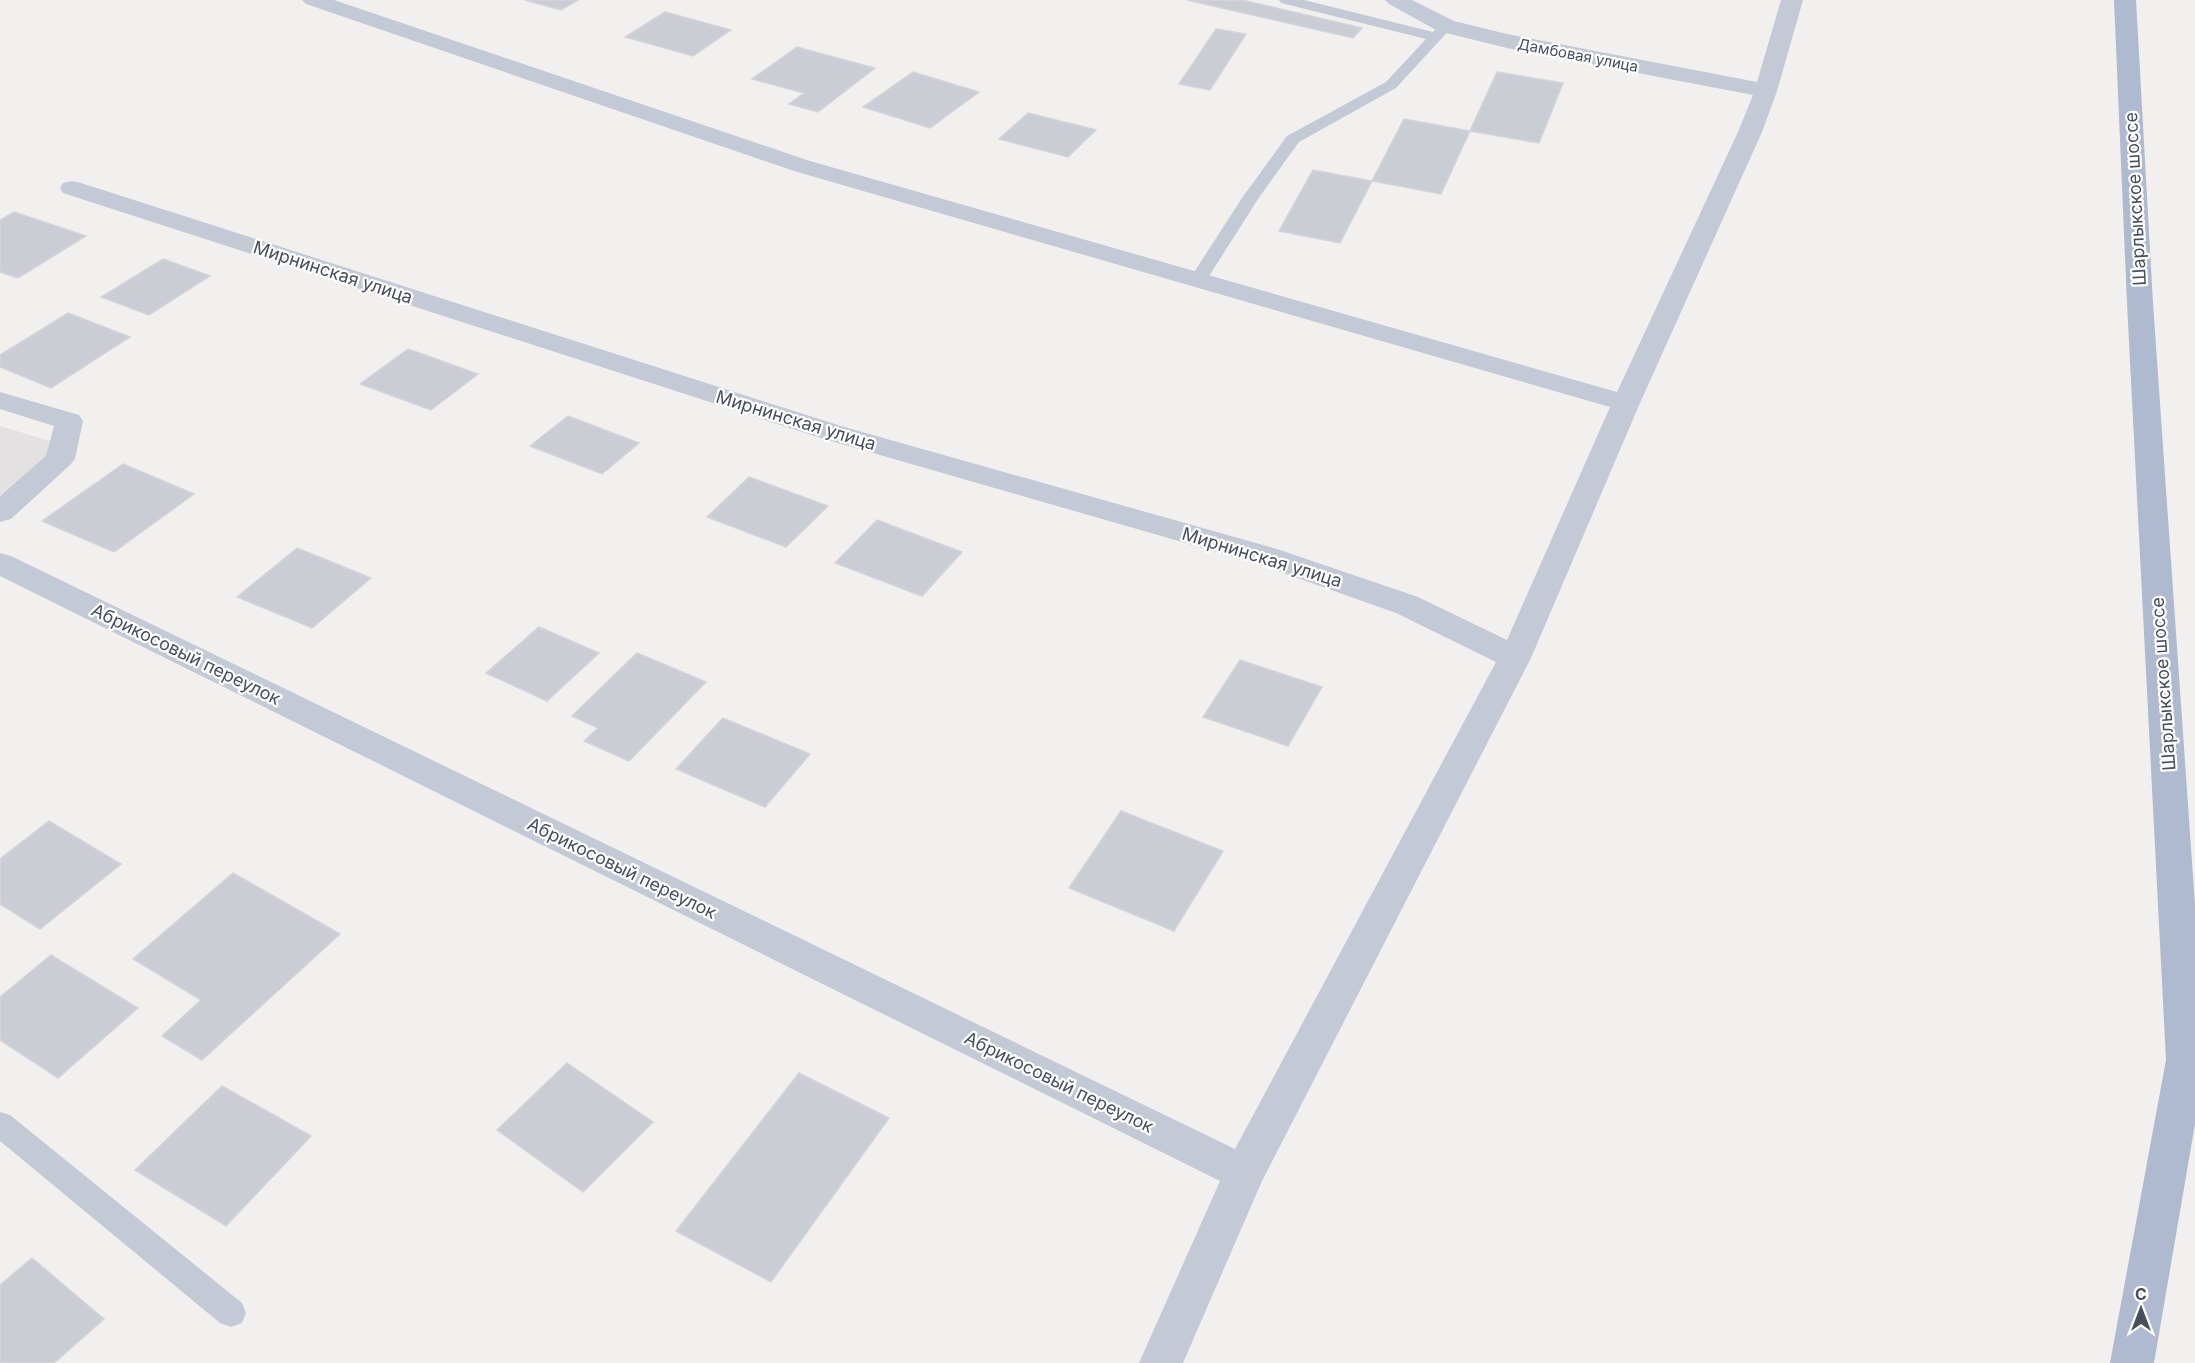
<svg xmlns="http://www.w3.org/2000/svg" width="2195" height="1363" viewBox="0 0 2195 1363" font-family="Inter,sans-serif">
<rect width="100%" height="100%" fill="#f2f0ef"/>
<path fill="#e3e1e1" d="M0,426L63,445L0,495Z"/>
<path fill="#cbcdd5" stroke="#d3d4db" stroke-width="1.5" d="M525,0H578L561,10Z
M1187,0H1242L1362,28L1353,38Z
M665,12L731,30L693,56L625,37Z
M1216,29L1246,34L1210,90L1179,84Z
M797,47L875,68L818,112L789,104L804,93L752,79Z
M913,72L979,92L930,128L863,107Z
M1497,72L1563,83L1539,143L1470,131Z
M1028,113L1096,130L1068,157L999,139Z
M1404,119L1470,131L1441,194L1372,181Z
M1313,170L1372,181L1340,243L1279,231Z
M14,212L86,236L18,278L0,272V220Z
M163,259L210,276L149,315L101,297Z
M68,313L130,337L51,388L0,367V355Z
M408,349L478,374L431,410L360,384Z
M568,416L639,443L602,474L530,446Z
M123,464L194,494L114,552L42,521Z
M749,477L828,506L786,547L707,517Z
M877,520L962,552L922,596L835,563Z
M297,548L371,578L312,628L237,597Z
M539,627L599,653L547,701L486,673Z
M637,653L706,682L629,761L584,741L598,728L572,716Z
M1240,660L1322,687L1288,746L1203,717Z
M723,718L810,754L765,807L676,769Z
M1121,811L1223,851L1174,931L1069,888Z
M49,821L121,864L40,929L0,904V859Z
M233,873L340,934L202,1060L162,1036L201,1000L133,959Z
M51,955L138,1008L58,1078L0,1040V997Z
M567,1063L653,1122L583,1192L497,1130Z
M799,1073L889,1118L771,1282L676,1231Z
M222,1086L311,1136L226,1226L135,1170Z
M32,1258L104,1319L54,1363H0V1285Z"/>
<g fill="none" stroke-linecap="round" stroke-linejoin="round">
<path fill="#c3c9d5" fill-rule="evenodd" d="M1279,0H1304L1433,32L1441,23L1446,22L1453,26L1396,88L1299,142L1258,199L1204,284H1192L1189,280L1242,198L1287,136L1386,82L1426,39L1281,3Z
M0,1112L10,1115L242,1303L246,1313L242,1323L231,1327L220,1323L0,1141Z"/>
<path fill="#c3c9d5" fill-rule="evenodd" d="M302,0H334L810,161L1617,392L1738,132L1753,95L1507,48L1438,31L1389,4L1385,0H1412L1454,21L1507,34L1757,82L1781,0H1803L1777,91L1762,132L1640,403L1531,658L1262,1181L1183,1363H1139L1220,1181L0,576V553L11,556L1235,1149L1496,662L1396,613L1255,563L821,438L63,193L60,188L63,183L72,181L81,183L841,426L1277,549L1418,597L1507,640L1610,407L794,171L306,4Z
M0,392L79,415L83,421L75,459L70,465L11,519L0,522V496L46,456L54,426L0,409Z"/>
<path fill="#afb9cf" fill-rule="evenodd" d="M2114,0H2136L2153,303L2195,905V1124L2154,1363H2110L2166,1060L2127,303Z"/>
</g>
<g text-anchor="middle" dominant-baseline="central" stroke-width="4.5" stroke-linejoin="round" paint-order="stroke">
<g font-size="15" fill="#474f5d" stroke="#fff">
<text transform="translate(1578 55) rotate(11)">Дамбовая улица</text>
</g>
<g font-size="18" fill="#474f5d" stroke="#fff">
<text transform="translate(2135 199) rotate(-93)">Шарлыкское шоссе</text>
<text transform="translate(333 272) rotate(18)">Мирнинская улица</text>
<text transform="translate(796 420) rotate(17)">Мирнинская улица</text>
<text transform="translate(1262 557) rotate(17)">Мирнинская улица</text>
<text transform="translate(186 654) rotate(26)">Абрикосовый переулок</text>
<text transform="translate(2163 684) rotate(-94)">Шарлыкское шоссе</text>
<text transform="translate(622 868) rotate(26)">Абрикосовый переулок</text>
<text transform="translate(1059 1082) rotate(26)">Абрикосовый переулок</text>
</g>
</g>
<g transform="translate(2141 1309)" stroke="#ffffff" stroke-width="4.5" paint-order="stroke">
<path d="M0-4.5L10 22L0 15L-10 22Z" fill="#474f5d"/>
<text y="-9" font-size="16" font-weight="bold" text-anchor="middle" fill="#474f5d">С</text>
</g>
</svg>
